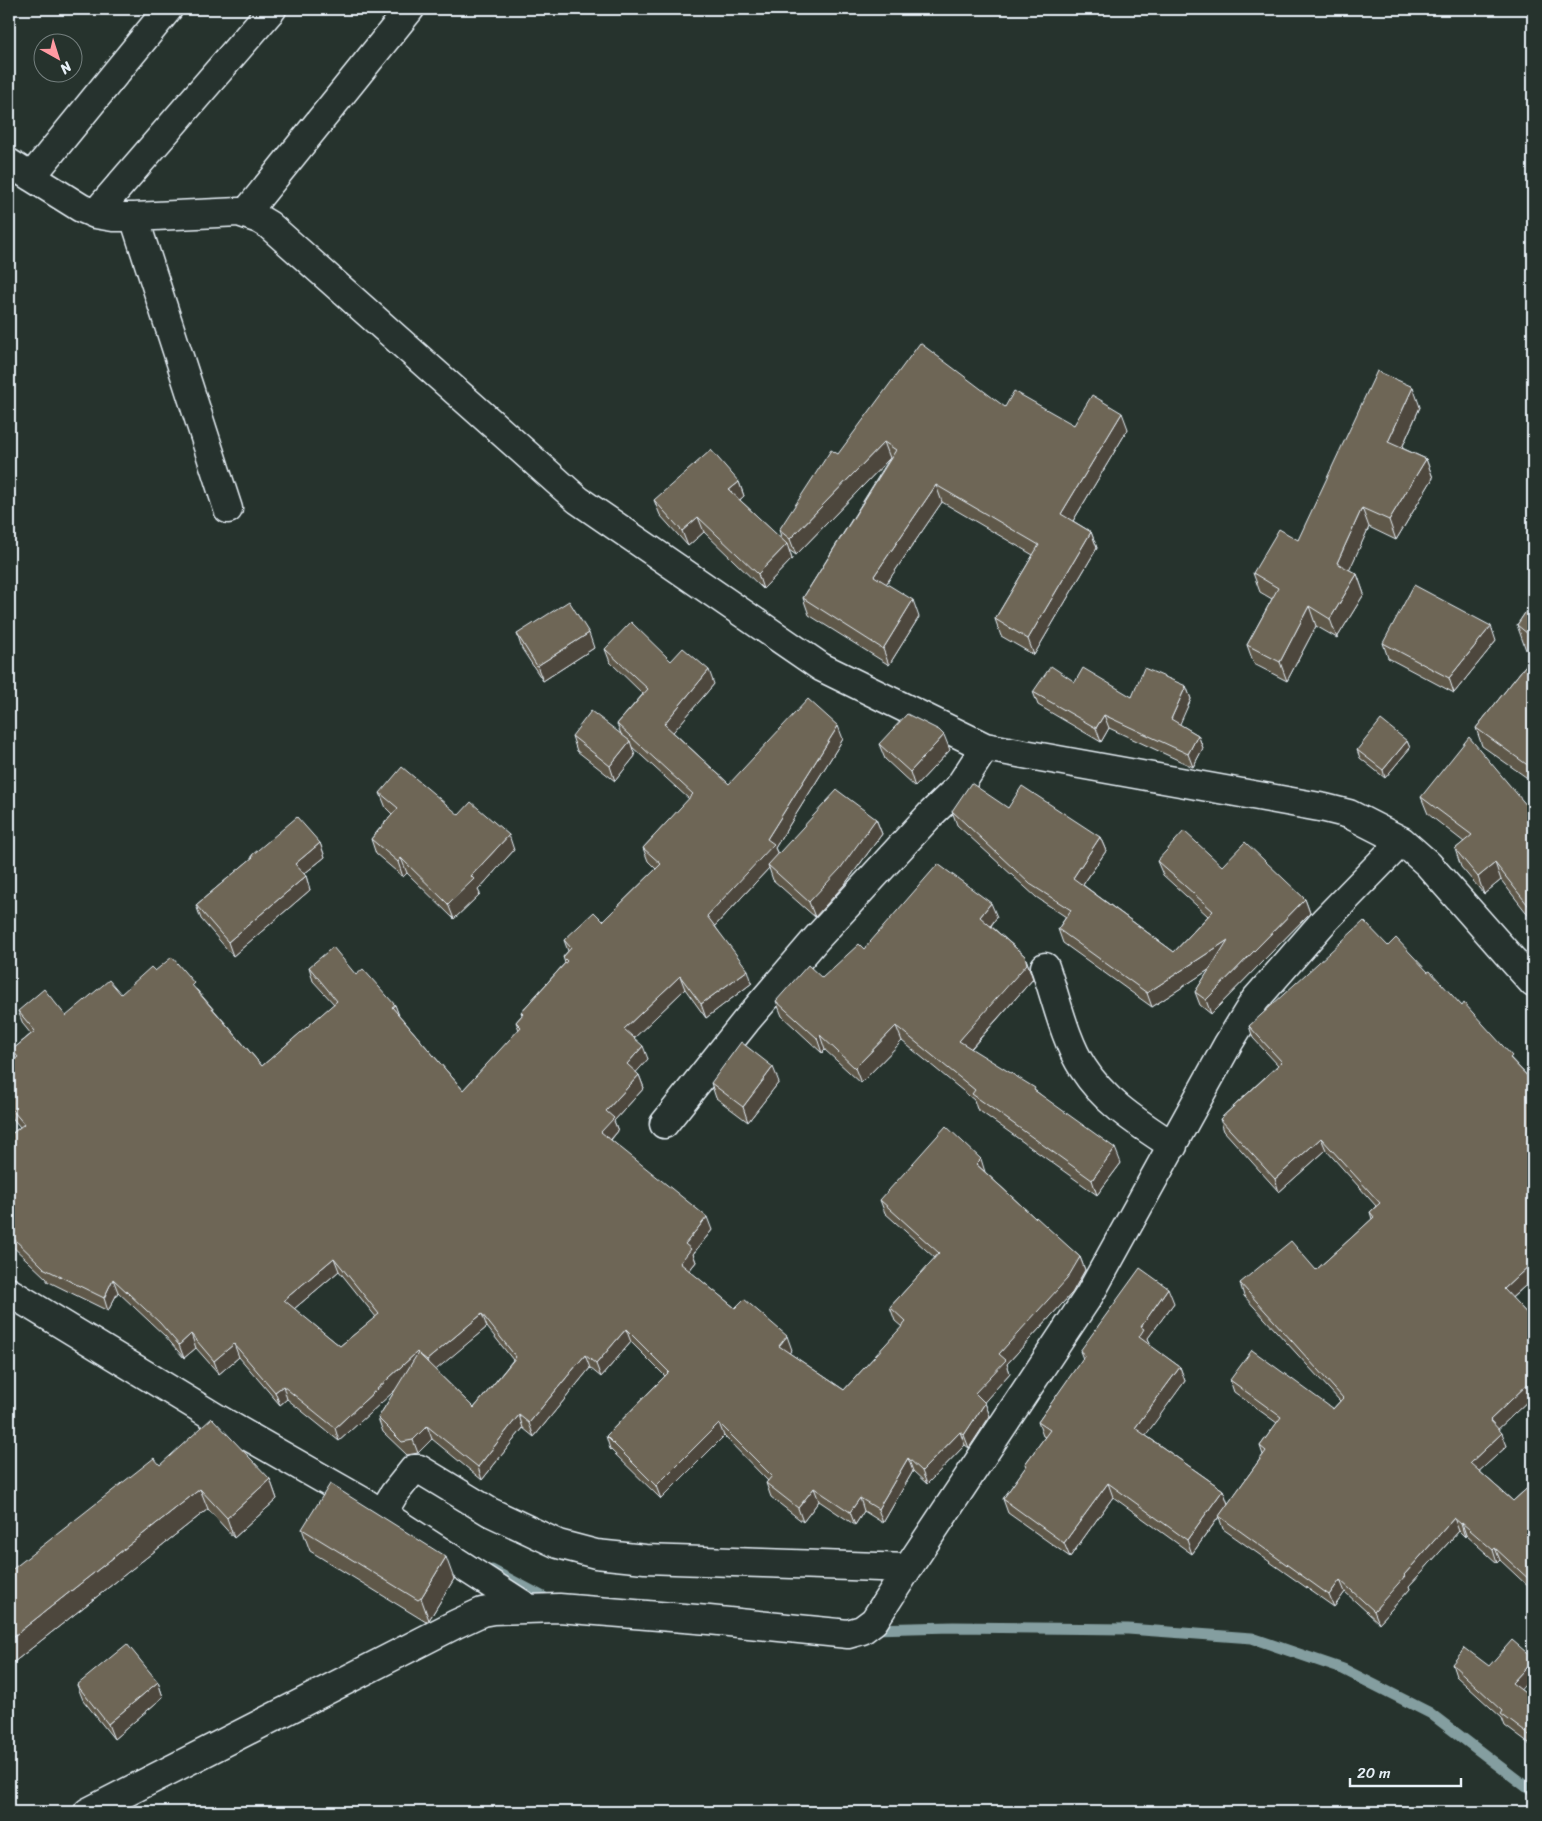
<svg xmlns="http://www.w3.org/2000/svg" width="1542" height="1821" viewBox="0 0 1542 1821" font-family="Sriracha,sans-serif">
<rect width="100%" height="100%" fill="#26332d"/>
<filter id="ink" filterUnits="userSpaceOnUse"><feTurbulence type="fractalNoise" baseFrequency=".02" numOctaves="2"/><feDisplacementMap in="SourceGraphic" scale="10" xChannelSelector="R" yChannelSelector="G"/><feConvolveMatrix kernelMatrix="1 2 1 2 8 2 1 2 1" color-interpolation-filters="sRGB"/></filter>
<g filter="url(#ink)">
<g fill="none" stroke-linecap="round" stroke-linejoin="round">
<path stroke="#849ea0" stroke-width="11" d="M492,1570L553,1602
M871,1629L953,1627L1128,1629L1252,1638L1343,1669L1430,1713L1533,1792"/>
<defs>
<path id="minor" d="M9,163L81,208L95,214L113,217H134L239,212L259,219L269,225L578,500L821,667L985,747
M31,177L168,9
M95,214L272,9
M245,214L410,9
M134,217L228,509
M1045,967C1056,998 1065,1041 1083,1068C1105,1103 1140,1124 1173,1146
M664,1124L746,1021L817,938L930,815L959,787L985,747L1325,808L1349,814L1402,841L1428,864L1533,983
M9,1292L218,1419L367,1504L528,1608
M382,1514L394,1494L414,1469H419L490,1512L558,1544L596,1554L645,1559L908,1568L1090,1294L1228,1044L1255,1000L1325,920L1402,841
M88,1812L456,1624L482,1612L493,1610L559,1608L709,1620L848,1634L862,1630L874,1621L908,1568"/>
</defs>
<use href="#minor" stroke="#e8f1f8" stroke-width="31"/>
<use href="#minor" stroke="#26332d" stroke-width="28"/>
</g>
<path fill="#5f584a" stroke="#e8f1f8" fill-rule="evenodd" d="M1005,407L1074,425L1128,429L1073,521L1091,532L1097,548L1034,655L1001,636L995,619L1033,555L942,502L886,584L919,617L889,665L809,615L803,598L890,458L796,555L789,550L792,559L763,589L704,532L688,546L660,515L654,500L739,482L744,496L740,500L782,540L779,530L838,454Z
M1420,407L1402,448L1426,459L1433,478L1396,540L1369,527L1349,570L1357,574L1364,594L1337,638L1316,626L1287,681L1254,664L1247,645L1272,599L1260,592L1253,573L1298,540Z
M1533,601V656L1526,650L1517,625Z
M517,634L594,648L543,681L522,649Z
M1496,641L1454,693L1388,658L1383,643Z
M605,649L671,661L714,684L673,732L729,784L843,739L775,848L778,854L876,819L882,834L845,884L815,917L773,880L769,868L715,926L752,983L706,1018L685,989L634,1038L648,1059L636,1072L639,1075L644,1088L614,1121L618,1131L611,1140L712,1230L693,1254L696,1262L689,1271L735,1308L792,1350L789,1353L844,1390L902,1327L895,1321L890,1307L935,1258L885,1213L880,1200L985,1172L1035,1218L1080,1257L1085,1270L1072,1293L1007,1364L1010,1373L984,1402L985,1403L990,1416L969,1448L965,1445L927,1484L913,1471L883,1523L864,1511L855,1525L819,1501L803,1522L771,1497L766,1483L768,1481L724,1436L661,1499L610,1449L606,1436L665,1376L631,1342L601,1377L590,1368L534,1437L523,1428L482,1480L432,1439L418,1453L407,1455L383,1432L378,1418L396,1389L339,1441L287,1399L280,1405L239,1357L219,1374L196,1348L184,1358L165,1336L118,1292L108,1311L47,1281V1279L9,1243V1136L20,1127L9,1114V1064L15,1059L12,1050L31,1034L23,1024L18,1011L66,1016L121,994L155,971L197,990L262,1066L334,1004L313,981L309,967L356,975L395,1005L398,1014L463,1090L519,1030L516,1022L522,1015L521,1012L565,963L563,957L568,951L564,940L603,921L656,869L648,861L643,848L689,799L631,746L635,756L615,781L577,751L572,736L621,734L617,724L643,694L610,662ZM339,1271L376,1317L340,1346L294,1309ZM487,1327L513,1360L474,1408L435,1370Z
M1533,656V782L1482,746L1476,728Z
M1186,686L1191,699L1179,724L1198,735L1203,748L1193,767L1109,728L1101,742L1038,705L1033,692L1132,697Z
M1407,741L1410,748L1385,778L1360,758L1357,750Z
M879,744L950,750L915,787L885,759Z
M380,793L459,815L514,850L478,890L480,894L454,919L407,873L403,877L376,854L371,839L392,814L386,808Z
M1421,797L1533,813V921L1501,880L1484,894L1461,867L1455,849L1464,842L1428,814Z
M1008,808L1100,837L1106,851L1083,885L1174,952L1208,916L1163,875L1157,861L1222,866L1305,899L1310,913L1211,1014L1200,1005L1195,992L1210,969L1152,1007L1063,943L1058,929L1066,917L1036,897L957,825L952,811Z
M320,843L325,857L304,874L306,876L310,890L233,956L201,919L196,905L252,858V855Z
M997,917L991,926L1025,956L1033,979L971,1049L1037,1092L1121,1163L1097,1195L977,1109L974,1100L902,1041L861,1083L825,1050L822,1053L782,1016L776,1001L822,978L864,949Z
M1388,946L1428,972L1462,1006L1533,1082V1279L1512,1298L1533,1320V1396L1498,1429L1507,1446L1479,1471L1513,1501L1533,1483V1591L1500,1560L1497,1563L1466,1535L1465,1537L1459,1531L1409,1586L1410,1589L1379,1623L1345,1592L1334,1607L1223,1529L1219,1517L1192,1554L1113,1497L1070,1557L1008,1513L1003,1499L1026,1467L1025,1464L1045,1437L1043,1436L1038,1422L1083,1359L1080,1351L1174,1303L1148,1338L1150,1344L1149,1345L1180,1367L1185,1381L1145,1435L1223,1490L1228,1504L1263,1455L1260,1446L1277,1423L1234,1392L1230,1380L1333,1409L1340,1401L1244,1296L1240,1283L1316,1270L1372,1219L1370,1212L1376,1206L1326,1150L1279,1192L1224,1131L1220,1119L1278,1065L1253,1038L1249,1026Z
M779,1082L748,1122L716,1098L711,1083Z
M160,1465L270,1479L277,1499L234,1538L208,1509L9,1666V1572Z
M302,1529L454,1579L429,1620L426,1622L310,1551Z
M1452,1664L1521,1690L1533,1699V1747L1505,1726L1502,1718L1456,1676Z
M158,1682L163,1697L114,1739L83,1700L77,1685Z"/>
<path fill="#4d473c" stroke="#e8f1f8" d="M1413,387L1420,407L1396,461L1388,442Z
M1122,413L1128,429L1067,531L1061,514Z
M884,442L890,458L796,555L790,539Z
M1426,459L1433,478L1396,540L1389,520Z
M739,482L744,496L734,505L729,490Z
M936,485L942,502L880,593L874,576Z
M1362,508L1369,527L1344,582L1337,563Z
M698,517L704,532L688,546L682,531Z
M1091,532L1097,548L1034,655L1028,639Z
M787,544L792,559L763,589L758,574Z
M1357,574L1364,594L1337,638L1330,619Z
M913,600L919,617L889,665L883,649Z
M1309,606L1316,626L1287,681L1280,662Z
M1491,626L1496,641L1454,693L1449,678Z
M589,633L594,648L543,681L537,666Z
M709,670L714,684L669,737L664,724Z
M1186,686L1191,699L1176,733L1171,719Z
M1104,715L1109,728L1101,742L1096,728Z
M838,726L843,739L775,848L779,857L768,865L769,868L712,929L707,916L767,839Z
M944,735L950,750L915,787L910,772Z
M1198,735L1203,748L1193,767L1188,754Z
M630,741L635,756L615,781L610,766Z
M1407,741L1410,748L1385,778L1383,770Z
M876,819L882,834L845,884L815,917L809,902Z
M509,835L514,850L478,890L480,894L454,919L448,904L471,876Z
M1100,837L1106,851L1078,892L1073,878Z
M320,843L325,857L300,877L295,864Z
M401,858L407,873L403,877L398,862Z
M1495,863L1501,880L1484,894L1478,877Z
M306,876L310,890L233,956L228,942Z
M1305,899L1310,913L1211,1014L1206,1000Z
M991,903L997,917L986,932L980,917Z
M1228,940L1233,954L1152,1007L1147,993Z
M1025,956L1033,979L964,1056L959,1041Z
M748,970L752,983L706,1018L701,1004Z
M680,976L685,989L629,1043L624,1029Z
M395,1005L400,1018L392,1007Z
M896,1026L902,1041L861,1083L855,1068Z
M820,1035L825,1050L822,1053L817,1038Z
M643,1046L648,1059L632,1077L627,1064Z
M773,1067L779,1082L748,1122L743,1107Z
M639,1075L644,1088L614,1121L618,1131L606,1145L601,1132L606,1111Z
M1321,1138L1326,1150L1279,1192L1275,1179Z
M1115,1148L1121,1163L1097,1195L1092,1180Z
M981,1159L985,1172L976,1164Z
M707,1217L712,1230L693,1254L696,1262L684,1277L680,1263L685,1244Z
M1080,1257L1085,1270L1072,1293L1007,1364L1010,1373L980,1407L975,1393L999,1354Z
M334,1258L339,1271L288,1314L284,1300Z
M1533,1262V1279L1508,1301L1504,1289Z
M113,1279L118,1292L108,1311L104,1298Z
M1168,1288L1174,1303L1148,1338L1150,1344L1144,1352L1139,1337L1141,1327Z
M482,1314L487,1327L431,1374L427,1360Z
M626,1329L631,1342L601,1377L596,1364Z
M191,1334L196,1348L184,1358L179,1345Z
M787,1336L792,1350L784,1359L779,1346Z
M234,1344L239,1357L219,1374L214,1361Z
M417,1352L422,1366L339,1441L335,1428Z
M585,1355L590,1368L534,1437L529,1423Z
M1180,1367L1185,1381L1140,1443L1135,1428Z
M1533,1379V1396L1494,1433L1490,1420Z
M283,1386L287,1399L280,1405L275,1392Z
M985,1403L990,1416L969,1448L964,1435Z
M519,1415L523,1428L482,1480L478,1467Z
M719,1423L724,1436L661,1499L656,1486Z
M427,1426L432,1439L418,1453L413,1440Z
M960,1432L965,1445L927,1484L922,1471Z
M1502,1433L1507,1446L1475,1475L1470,1463Z
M908,1458L913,1471L883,1523L878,1509Z
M270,1479L277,1499L234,1538L227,1518Z
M1108,1483L1113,1497L1070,1557L1064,1543Z
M814,1488L819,1501L803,1522L798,1508Z
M200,1489L208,1509L9,1666V1640Z
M1223,1490L1228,1504L1192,1554L1187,1540Z
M860,1498L864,1511L855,1525L850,1512Z
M1454,1518L1459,1531L1409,1586L1410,1589L1379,1623L1374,1611L1404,1575Z
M1462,1523L1466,1535L1465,1537L1461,1524Z
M1495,1548L1500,1560L1497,1563L1493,1550Z
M446,1557L454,1579L429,1620L421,1598Z
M1340,1580L1345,1592L1334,1607L1329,1595Z
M1533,1660V1676L1516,1695L1512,1683Z
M158,1682L163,1697L114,1739L108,1724Z"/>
<path fill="#6e6656" stroke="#e8f1f8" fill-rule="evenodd" d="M920,343L1005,407L1014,391L1074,425L1092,395L1122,413L1061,514L1091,532L1028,639L995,619L1039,545L936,485L874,576L913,600L883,649L803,598L896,450L884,442L790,539L779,530L831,450L838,454Z
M1377,371L1413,387L1388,442L1426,459L1389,520L1362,508L1337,563L1357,574L1330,619L1309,606L1280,662L1247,645L1278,588L1253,573L1279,529L1298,540Z
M711,450L739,482L729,490L787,544L758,574L698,517L682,531L654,500Z
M1414,585L1491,626L1449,678L1383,643Z
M569,601L589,633L537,666L517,634Z
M1533,601V638L1517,625Z
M631,622L671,661L683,648L709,670L664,724L729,784L808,699L838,726L767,839L774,844L707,916L748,970L701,1004L680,976L624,1029L643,1046L627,1064L639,1075L606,1111L614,1118L601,1132L707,1217L685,1244L691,1249L680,1263L735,1308L744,1299L787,1336L779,1346L844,1390L906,1322L890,1307L939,1253L880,1200L946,1126L981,1159L976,1164L1035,1218L1036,1217L1080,1257L1067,1279L999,1354L1006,1360L975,1393L985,1403L964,1435L960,1432L922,1471L908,1458L878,1509L860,1498L850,1512L814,1488L798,1508L766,1483L772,1476L719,1423L656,1486L606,1436L669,1372L626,1329L596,1364L585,1355L529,1423L519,1415L478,1467L427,1426L413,1440L402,1442L378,1418L418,1353L417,1352L335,1428L283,1386L275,1392L234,1344L214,1361L191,1334L179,1345L160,1323L113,1279L104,1298L43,1268H44L9,1234V1136L24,1124L9,1106V1064L18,1057L12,1050L35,1031L18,1011L44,989L66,1016L109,980L121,994L151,967L155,971L172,957L194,983L192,985L262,1066L337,1001L309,967L333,947L356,975L363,969L395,1005L392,1007L463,1090L521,1027L516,1022L523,1014L521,1012L567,961L563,957L571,948L564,940L594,912L603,921L661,864L643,848L693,794L617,724L648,689L605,649ZM334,1258L379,1314L340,1346L284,1300ZM482,1314L516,1357L474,1408L419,1354L427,1360Z
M1533,656V769L1476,728Z
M1051,666L1075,682L1083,668L1132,697L1144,668L1186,686L1171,719L1198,735L1188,754L1104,715L1096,728L1033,692Z
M591,711L630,741L610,766L572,736Z
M907,714L939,730L944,735L910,772L879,744Z
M1381,720L1407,741L1383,770L1357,750Z
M1469,737L1533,813V909L1532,908L1531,909L1495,863L1478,877L1455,849L1472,835L1421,797Z
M402,767L459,815L471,802L509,835L471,876L474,879L448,904L401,858L398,862L371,839L398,808L380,793Z
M971,783L1008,808L1022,786L1100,837L1073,878L1174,952L1213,911L1157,861L1184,831L1222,866L1245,842L1305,899L1206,1000L1195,992L1228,940L1147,993L1058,929L1071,910L1030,884L952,811Z
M837,790L876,819L840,869L809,902L768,865Z
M297,817L320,843L295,864L306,876L228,942L196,905L253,857L252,855Z
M938,864L991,903L980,917L1025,956L1027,964L959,1041L1035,1088L1034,1090L1115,1148L1092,1180L972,1094L975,1090L896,1026L855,1068L820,1035L817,1038L776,1001L808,965L822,978L859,944L864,949Z
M1364,921L1388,946L1396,938L1428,972L1430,971L1462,1006L1464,1003L1512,1056L1510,1058L1533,1082V1262L1504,1289L1533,1320V1379L1490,1420L1502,1433L1470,1463L1513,1501L1533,1483V1583L1495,1548L1493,1550L1462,1523L1461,1524L1454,1518L1404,1575L1405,1576L1374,1611L1340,1580L1329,1595L1219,1516L1266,1451L1260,1446L1281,1417L1230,1380L1252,1350L1333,1409L1343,1398L1240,1283L1291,1241L1316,1270L1374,1217L1370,1212L1380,1203L1321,1138L1275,1179L1220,1119L1282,1062L1249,1026Z
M741,1042L773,1067L743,1107L711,1083Z
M1140,1268L1168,1288L1141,1327L1144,1329L1139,1337L1180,1367L1135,1428L1223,1490L1187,1540L1108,1483L1064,1543L1003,1499L1027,1465L1025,1464L1050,1430L1038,1422L1085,1355L1080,1351Z
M212,1418L270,1479L227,1518L200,1489L9,1640V1572L154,1458L160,1465Z
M330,1484L446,1557L421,1598L418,1600L302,1529Z
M1512,1640L1533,1658V1660L1512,1683L1533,1699V1738L1501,1714L1503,1711L1452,1664L1465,1648L1489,1666Z
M127,1644L158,1682L108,1724L77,1685Z"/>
</g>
<rect width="1542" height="1821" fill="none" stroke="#26332d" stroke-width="30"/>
<rect x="15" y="15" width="1512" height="1791" fill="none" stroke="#e8f1f8" stroke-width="2" filter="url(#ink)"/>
<g transform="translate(58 58) rotate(141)"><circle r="24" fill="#26332d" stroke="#747f7e"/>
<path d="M0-4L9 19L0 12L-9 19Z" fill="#ff9aa2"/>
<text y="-8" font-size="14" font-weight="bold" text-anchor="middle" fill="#e8f1f8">N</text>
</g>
<path d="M1350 1778v8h111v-8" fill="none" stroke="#e8f1f8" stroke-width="2.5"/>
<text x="1357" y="1778" font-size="15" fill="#e8f1f8" stroke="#26332d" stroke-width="4" paint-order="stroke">20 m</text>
</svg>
